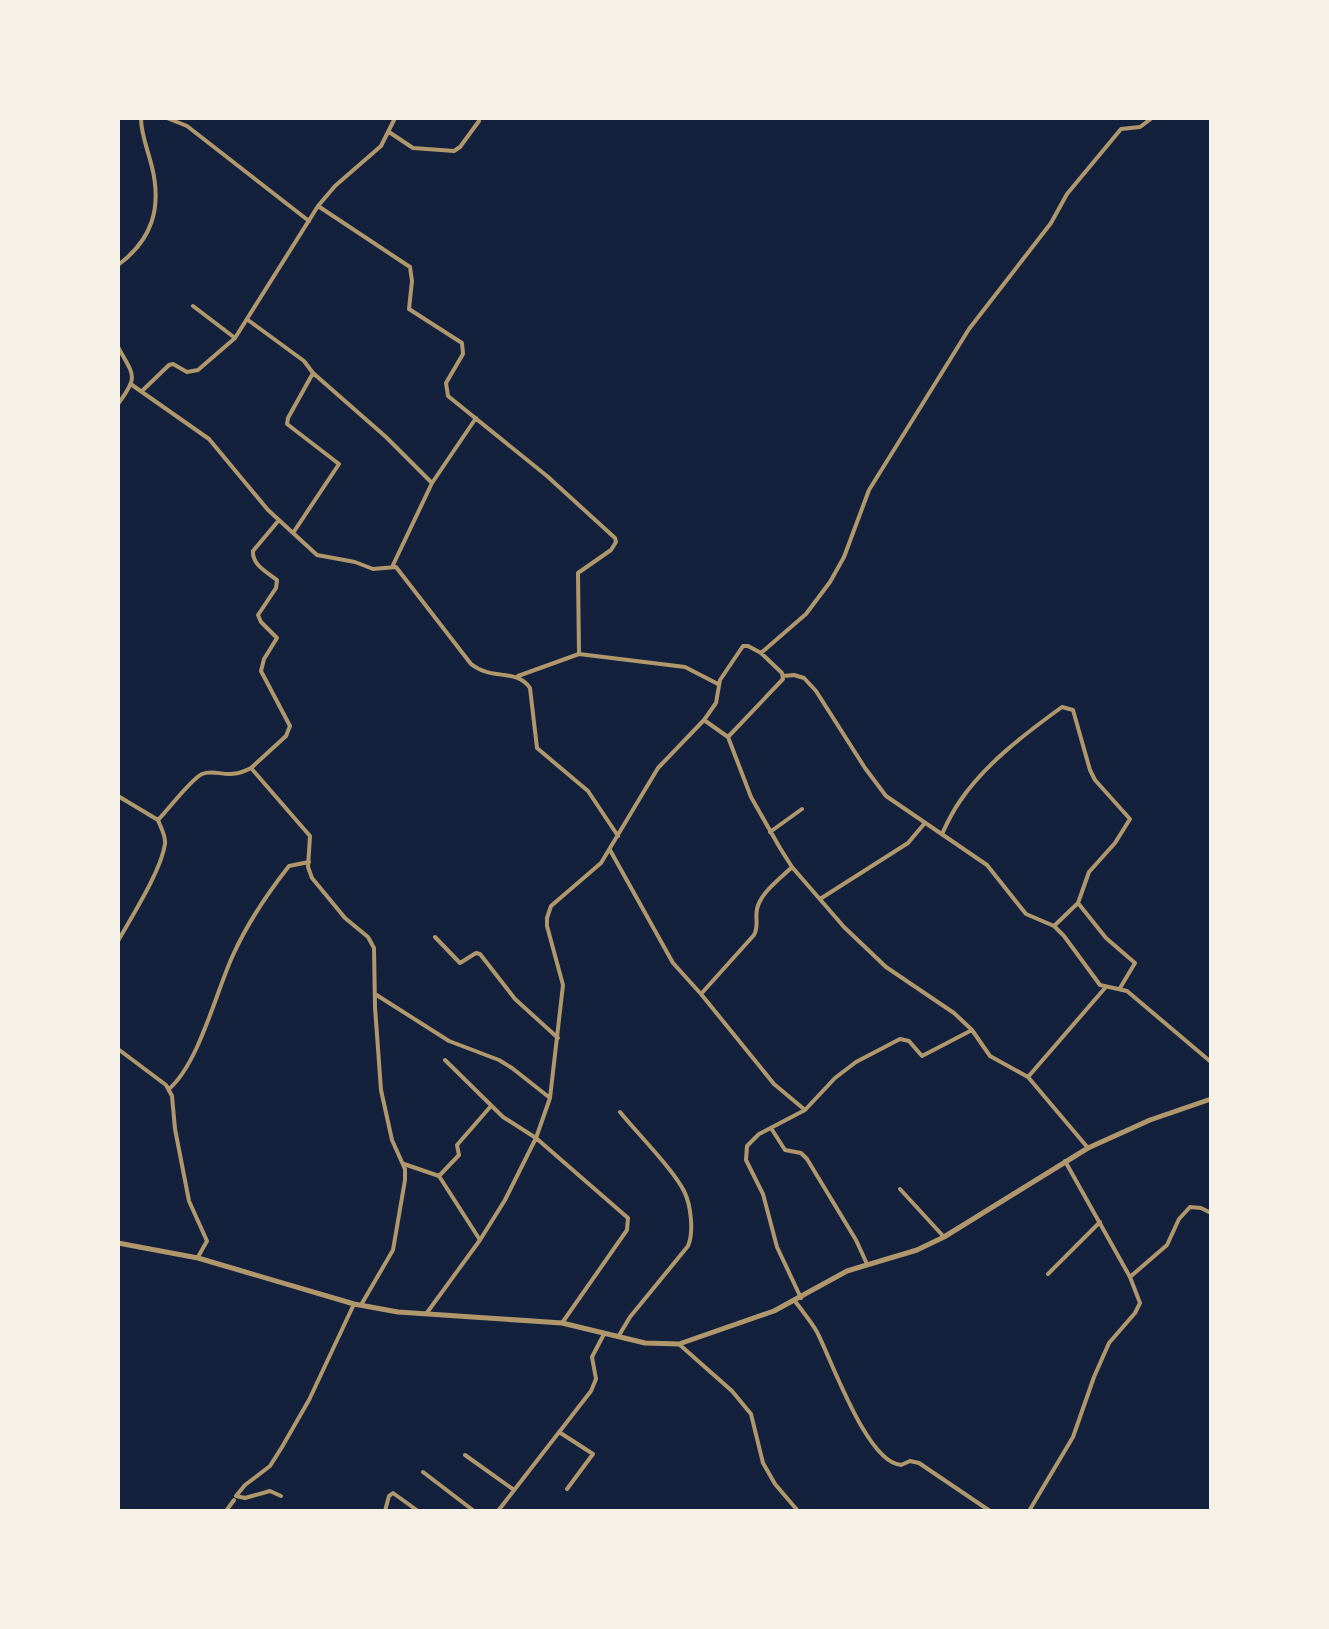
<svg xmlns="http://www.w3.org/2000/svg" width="1329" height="1629" viewBox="0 0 1329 1629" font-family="Karla,sans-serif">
<rect width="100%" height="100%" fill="#14213d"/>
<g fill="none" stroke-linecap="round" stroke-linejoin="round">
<path stroke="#b1986c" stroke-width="4" d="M167,118L187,126L309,221
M389,132L413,148L454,151L460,147L479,121
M318,206L410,267L412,281L409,309L462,343L463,354L446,383L448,396L547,476L615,538L616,542L611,550L578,573L579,654
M118,265C152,240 162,208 152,167C148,150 141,135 141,118
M193,306L235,338
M248,320L304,361L313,373L386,437L432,483
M118,347C134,376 139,376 118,404
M132,385L209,439L268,510L317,555L355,562L373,569L396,567L471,664C492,681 517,668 530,688L537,748L588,791L618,836
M142,391L169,365L173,364L187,372L198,370L235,338L318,206L335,186L381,146L395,118
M293,533L339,464L287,424L288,418L313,373
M393,565L432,483L476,418
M518,676L579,654L685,667L718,684
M783,676L794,675L804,678L816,691L865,768L886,796L987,865L1026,914L1054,926L1064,936L1100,985L1127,991L1211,1062
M704,720L728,737L751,797L780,848L792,867L844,927L886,967L954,1013L972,1030L990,1056L1028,1077L1088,1148
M728,737L783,679L782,673L761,653
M251,768L286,736L290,726L261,671L264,659L277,638L261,622L258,615L276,588L277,580C267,572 252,565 253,551L279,520
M118,796L158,820
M770,832L802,809
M942,834C947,823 953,811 960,801C985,764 1026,733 1062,707L1073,710L1090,770L1095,780L1130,819L1115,843L1089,872L1078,903L1054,926
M610,850L673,963L701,994L774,1084L805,1110
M820,899L908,843L924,824
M1078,903L1106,938L1135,963L1120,988
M435,937L460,963L476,953L480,954L515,999L558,1038
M118,941C132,916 161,871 165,844C166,836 161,828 158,820C169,809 190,780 202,774C217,768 227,781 251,768L310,836L308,867L312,878L345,918L368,937L374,948L375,1007L381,1090L392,1140L405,1169V1180L393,1250L361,1305
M375,994L449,1041L499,1060L512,1068L550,1098
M701,994L754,935C759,926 755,919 757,909C760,893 781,878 792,867
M118,1049L166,1085L172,1096L175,1129L189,1201L207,1241L198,1257
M445,1060L503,1117L536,1138L628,1218L627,1230L562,1323
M1028,1077L1105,988
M169,1089C199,1063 216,992 233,955C248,922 267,894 289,866L309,862
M771,1128L785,1150L801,1153L807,1159L856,1240L867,1264
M404,1164L439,1176
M900,1189L944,1237
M480,1240L439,1176L459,1155L457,1145L491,1106
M1048,1274L1100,1222
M1130,1277L1167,1245L1179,1219L1190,1207L1201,1208L1211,1213
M801,1298L777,1247L763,1194L746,1160L747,1146L759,1134L805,1110L835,1078L856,1062L900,1039L909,1041L922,1056L972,1030
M795,1301C802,1311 811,1321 817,1332C832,1361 867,1463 901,1465L910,1461L919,1463L990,1511
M426,1314L480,1240L505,1200L536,1138L550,1098L563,985L547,926V918L551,906L601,863L658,768L704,720L716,703L720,680L743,646H748L761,653L806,614L830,582L844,557L869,490L969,329L1051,223L1067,194L1121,129L1140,127L1152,118
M618,1337L630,1317L688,1246C694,1232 691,1205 684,1191C673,1169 637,1133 620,1112
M680,1345L732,1391L751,1414L763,1463L775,1484L798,1511
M559,1432L593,1454L567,1489
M465,1455L514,1490
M423,1472L474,1511
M236,1496L245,1485L270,1466L282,1447L309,1400L354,1304
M236,1496L245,1498L270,1491L281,1496
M226,1511L234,1500
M385,1511L389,1496L393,1493L418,1511
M498,1511L591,1391L596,1379L592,1357L604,1334
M990,1511H1012
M1029,1511L1073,1437L1094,1377L1109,1343L1135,1313L1140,1303L1130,1277L1065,1161"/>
<path stroke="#b1986c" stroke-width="5" d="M118,1243L198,1258L354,1304L398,1312L562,1323L645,1343L679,1344L774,1311L847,1271L917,1250L944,1237L1088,1148L1150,1120L1211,1099"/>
</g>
<rect width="1329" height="1629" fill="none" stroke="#f6f1e7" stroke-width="240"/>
</svg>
